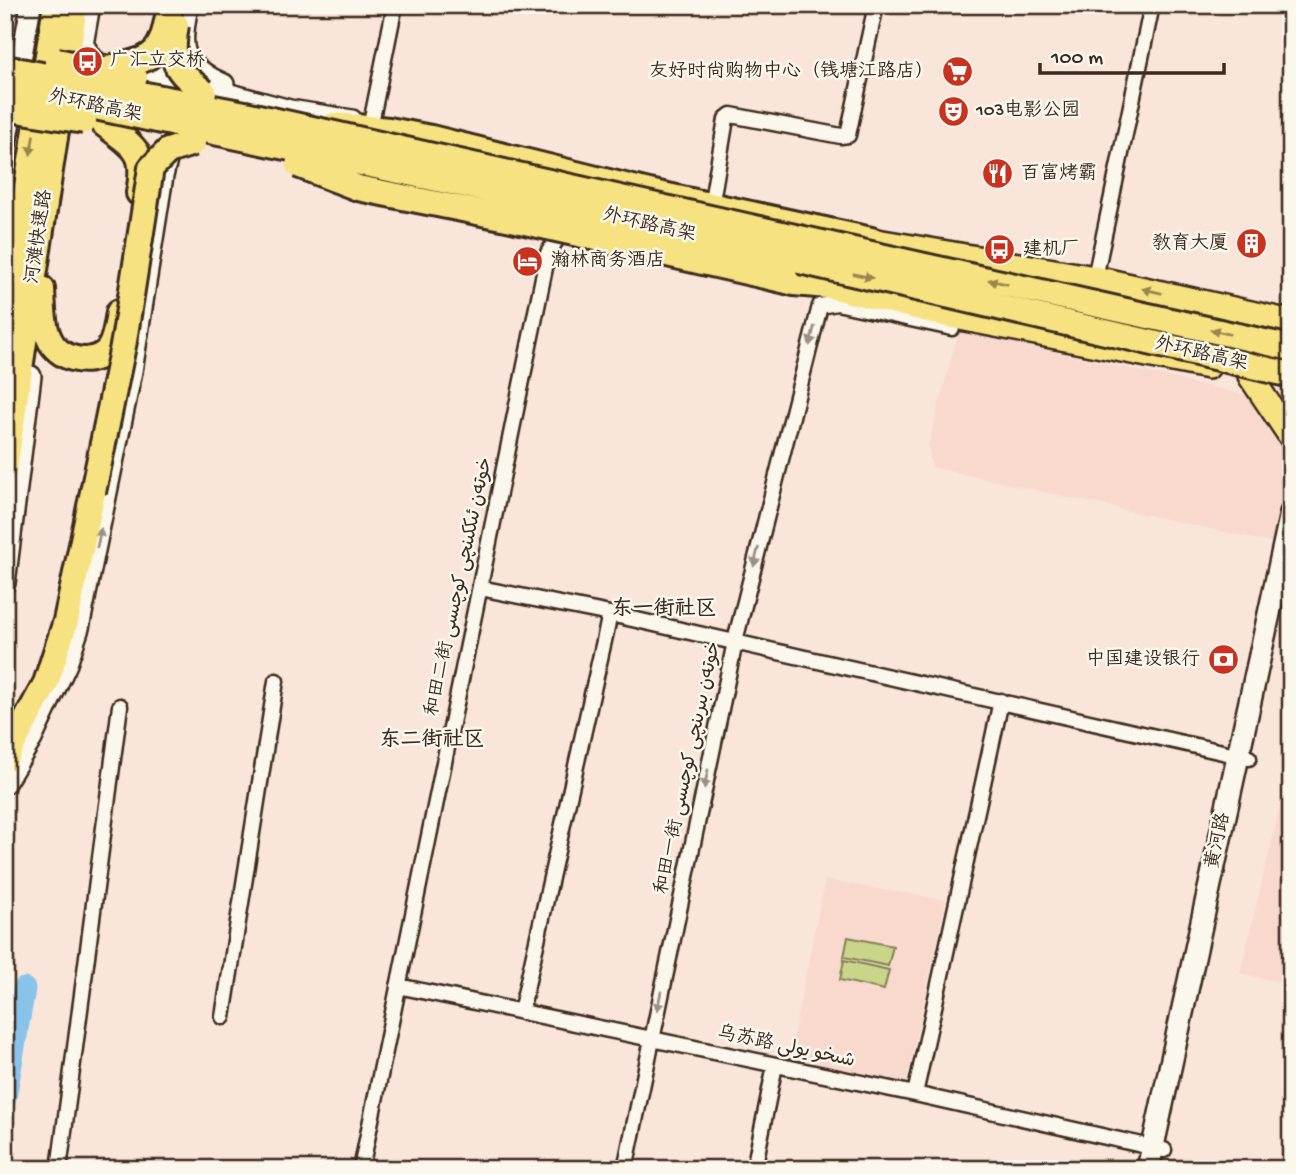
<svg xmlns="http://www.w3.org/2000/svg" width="1296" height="1174" viewBox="0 0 1296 1174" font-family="'Gochi Hand','Playpen Sans Arabic','LXGW WenKai TC',sans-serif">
<rect width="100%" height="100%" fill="#fae5da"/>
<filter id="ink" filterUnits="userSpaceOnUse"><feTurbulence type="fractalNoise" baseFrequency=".0143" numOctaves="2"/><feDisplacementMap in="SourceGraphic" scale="14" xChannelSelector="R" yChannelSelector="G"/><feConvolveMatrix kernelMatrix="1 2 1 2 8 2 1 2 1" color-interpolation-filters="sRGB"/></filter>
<g filter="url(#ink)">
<path fill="#f9d9cd" d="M959,330L1250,396L1291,448V477L1277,544L932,467L928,446Z
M1290,765H1291V985L1240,973Z
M825,880L946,900L906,1083L788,1062Z"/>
<path fill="#c9d589" stroke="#828054" stroke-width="2" d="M848,937L893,946L888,966L844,957Z
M844,960L889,970L884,990L840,980Z"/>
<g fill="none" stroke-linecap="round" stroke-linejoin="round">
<path stroke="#89c3e9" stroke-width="23" d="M5,1098L24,989"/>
<defs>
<path id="minor" d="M371,123L395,5
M713,195L726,119L731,115L841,136L848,135L876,5
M1095,278L1152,5
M480,588L610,614L1249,758
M398,986L915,1094L1164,1150
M521,1012L610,614
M223,1017L276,681
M915,1094L1001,701
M59,1169L120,706
M361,1169L548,253L557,239L561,223
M625,1169L736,637L820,306L837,303L952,328
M754,1169L775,1065"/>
<path id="tertiary" d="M188,5C186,18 181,38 185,51C190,66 211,79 224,84
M83,44L93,59L100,64L160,75L290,110L352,120
M81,56L90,5
M5,149L31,5
M5,583L31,376
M5,783L32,739L67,664L79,628L132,371L163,176L170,149"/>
<path id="secondary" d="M1148,1169L1291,513"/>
<path id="primary" d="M871,240L1095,278L1291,322
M828,286L955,317L1208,367
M1250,376L1291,437"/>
<path id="trunk" d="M104,124C135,148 147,151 139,193
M334,125L389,130L431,138L649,192L871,240
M787,281L794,283L828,286
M42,289C43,305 42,324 49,338C57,358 87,367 105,353C115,345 117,324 119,312
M5,323L56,5
M5,468L75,5
M5,759L46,683L66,621L93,492"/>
</defs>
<use href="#minor" stroke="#3b2a1e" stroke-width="19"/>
<use href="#tertiary" stroke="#3b2a1e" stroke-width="24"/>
<use href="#secondary" stroke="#3b2a1e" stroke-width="26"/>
<use href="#primary" stroke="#3b2a1e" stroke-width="28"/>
<use href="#trunk" stroke="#3b2a1e" stroke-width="30"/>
<use href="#minor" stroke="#fbf7ec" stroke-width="14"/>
<use href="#tertiary" stroke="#fbf7ec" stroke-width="19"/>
<use href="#secondary" stroke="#fbf7ec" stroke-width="21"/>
<use href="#primary" stroke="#f7e281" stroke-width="23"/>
<use href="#trunk" stroke="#f7e281" stroke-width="24"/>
<defs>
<path id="trunk-bridge" d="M176,25C170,63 174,69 204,92
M57,61L135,77
M112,67C159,60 162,51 170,5
M5,68L245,114L1287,347
M5,88L528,198L1291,375
M5,108L84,121
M298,165L358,188L512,219L787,281
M93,492L124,341L151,168L168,151L193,143"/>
</defs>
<use href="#trunk-bridge" stroke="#3b2a1e" stroke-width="30" stroke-linecap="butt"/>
<use href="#trunk-bridge" stroke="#f7e281" stroke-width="24"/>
</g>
<defs><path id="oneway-solid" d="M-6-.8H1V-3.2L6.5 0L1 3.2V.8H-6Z" transform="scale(1.75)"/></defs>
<g fill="#998650">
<use href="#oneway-solid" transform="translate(32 145) rotate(99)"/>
<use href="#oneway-solid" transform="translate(863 276) rotate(13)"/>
<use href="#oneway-solid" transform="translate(998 282) rotate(-167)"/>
<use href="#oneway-solid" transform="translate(1152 291) rotate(-167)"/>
<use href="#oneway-solid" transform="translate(1220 332) rotate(-167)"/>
</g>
<g fill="#9b9085">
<use href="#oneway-solid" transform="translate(812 336) rotate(104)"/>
<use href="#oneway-solid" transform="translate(99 538) rotate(-78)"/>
<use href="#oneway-solid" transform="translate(756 557) rotate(104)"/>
<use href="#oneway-solid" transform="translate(706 779) rotate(102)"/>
<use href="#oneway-solid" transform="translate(659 1001) rotate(102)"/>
</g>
</g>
<defs>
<symbol id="bus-disc" viewBox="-11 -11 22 22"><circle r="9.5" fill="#c8321e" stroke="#fbf7ec"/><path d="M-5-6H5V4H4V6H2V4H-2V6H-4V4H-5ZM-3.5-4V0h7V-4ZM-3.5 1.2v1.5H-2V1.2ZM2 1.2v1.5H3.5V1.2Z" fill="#fff"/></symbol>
<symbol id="supermarket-disc" viewBox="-11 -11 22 22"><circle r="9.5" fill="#c8321e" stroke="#fbf7ec"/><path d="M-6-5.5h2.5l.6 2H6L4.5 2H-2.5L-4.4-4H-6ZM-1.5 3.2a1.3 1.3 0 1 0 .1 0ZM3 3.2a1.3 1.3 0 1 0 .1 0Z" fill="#fff"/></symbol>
<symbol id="theatre-disc" viewBox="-11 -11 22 22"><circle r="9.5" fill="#c8321e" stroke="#fbf7ec"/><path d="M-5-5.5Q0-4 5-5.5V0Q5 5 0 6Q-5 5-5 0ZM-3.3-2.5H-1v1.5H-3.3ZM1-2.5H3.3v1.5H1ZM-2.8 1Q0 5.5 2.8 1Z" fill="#fff"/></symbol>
<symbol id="restaurant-disc" viewBox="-11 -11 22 22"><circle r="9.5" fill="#c8321e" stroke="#fbf7ec"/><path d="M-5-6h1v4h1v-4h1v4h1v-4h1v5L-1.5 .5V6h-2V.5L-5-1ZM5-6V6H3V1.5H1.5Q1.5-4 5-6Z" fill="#fff"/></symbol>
<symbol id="building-disc" viewBox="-11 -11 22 22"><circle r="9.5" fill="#c8321e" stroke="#fbf7ec"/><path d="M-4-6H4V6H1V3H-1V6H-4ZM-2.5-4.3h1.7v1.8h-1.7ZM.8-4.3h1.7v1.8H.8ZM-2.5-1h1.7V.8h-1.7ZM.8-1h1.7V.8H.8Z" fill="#fff"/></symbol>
<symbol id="hotel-disc" viewBox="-11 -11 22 22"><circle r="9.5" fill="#c8321e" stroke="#fbf7ec"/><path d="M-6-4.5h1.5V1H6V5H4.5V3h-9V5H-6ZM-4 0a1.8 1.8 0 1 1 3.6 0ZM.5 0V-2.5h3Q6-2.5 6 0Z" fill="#fff"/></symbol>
<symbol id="bank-disc" viewBox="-11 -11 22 22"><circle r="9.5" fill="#c8321e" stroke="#fbf7ec"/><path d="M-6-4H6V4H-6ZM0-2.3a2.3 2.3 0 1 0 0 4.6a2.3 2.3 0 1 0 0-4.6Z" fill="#fff"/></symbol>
</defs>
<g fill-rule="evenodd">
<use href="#bus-disc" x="70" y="44" width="35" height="35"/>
<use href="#supermarket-disc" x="940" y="54" width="35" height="35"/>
<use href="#theatre-disc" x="936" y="94" width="35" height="35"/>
<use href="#restaurant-disc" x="980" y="156" width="35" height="35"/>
<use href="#building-disc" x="1234" y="226" width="35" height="35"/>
<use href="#bus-disc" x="982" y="232" width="35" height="35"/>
<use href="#hotel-disc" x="510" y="244" width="35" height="35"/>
<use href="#bank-disc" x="1206" y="642" width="35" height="35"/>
</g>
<g text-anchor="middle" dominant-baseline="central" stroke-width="5" stroke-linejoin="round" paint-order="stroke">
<g font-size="19" fill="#3b2a1e" stroke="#fbf7ec" text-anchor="start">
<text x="110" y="61">广汇立交桥</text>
<text x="934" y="72" text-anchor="end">友好时尚购物中心（钱塘江路店）</text>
<text x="976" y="111">103电影公园</text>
<text x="1021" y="174">百富烤霸</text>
<text x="1228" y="244" text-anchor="end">教育大厦</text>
<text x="1023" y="250">建机厂</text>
<text x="551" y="261">瀚林商务酒店</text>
<text x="1200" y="660" text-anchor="end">中国建设银行</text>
</g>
<g font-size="19" fill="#3b2a1e" stroke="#fbf7ec">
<text transform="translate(95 107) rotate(12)">外环路高架</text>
<text transform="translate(649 226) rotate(13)">外环路高架</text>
<text transform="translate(40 237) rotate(-82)">河滩快速路</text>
<text transform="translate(1201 355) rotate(13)">外环路高架</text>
<text transform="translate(460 587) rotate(-78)">和田二街 خوتەن ئىككىنچى كوچىسى</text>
<text transform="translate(689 768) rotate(-78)">和田一街 خوتەن بىرىنچى كوچىسى</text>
<text transform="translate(1219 841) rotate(-78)">黄河路</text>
<text transform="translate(786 1048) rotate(12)">乌苏路 شىخو يولى</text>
</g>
<g font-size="21" font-weight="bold" fill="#3b2a1e" stroke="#fbf7ec">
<text x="664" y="610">东一街社区</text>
<text x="432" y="741">东二街社区</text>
</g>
</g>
<rect width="1296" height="1174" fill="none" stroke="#fbf7ec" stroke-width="28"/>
<rect x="14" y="14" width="1268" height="1146" fill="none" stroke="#3b2a1e" stroke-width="2.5" filter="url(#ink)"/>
<path d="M1040 63v10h184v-10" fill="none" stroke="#3b2a1e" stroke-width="3.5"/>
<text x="1051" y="63" font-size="21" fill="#3b2a1e" stroke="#fbf7ec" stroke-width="5" paint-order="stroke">100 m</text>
</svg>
